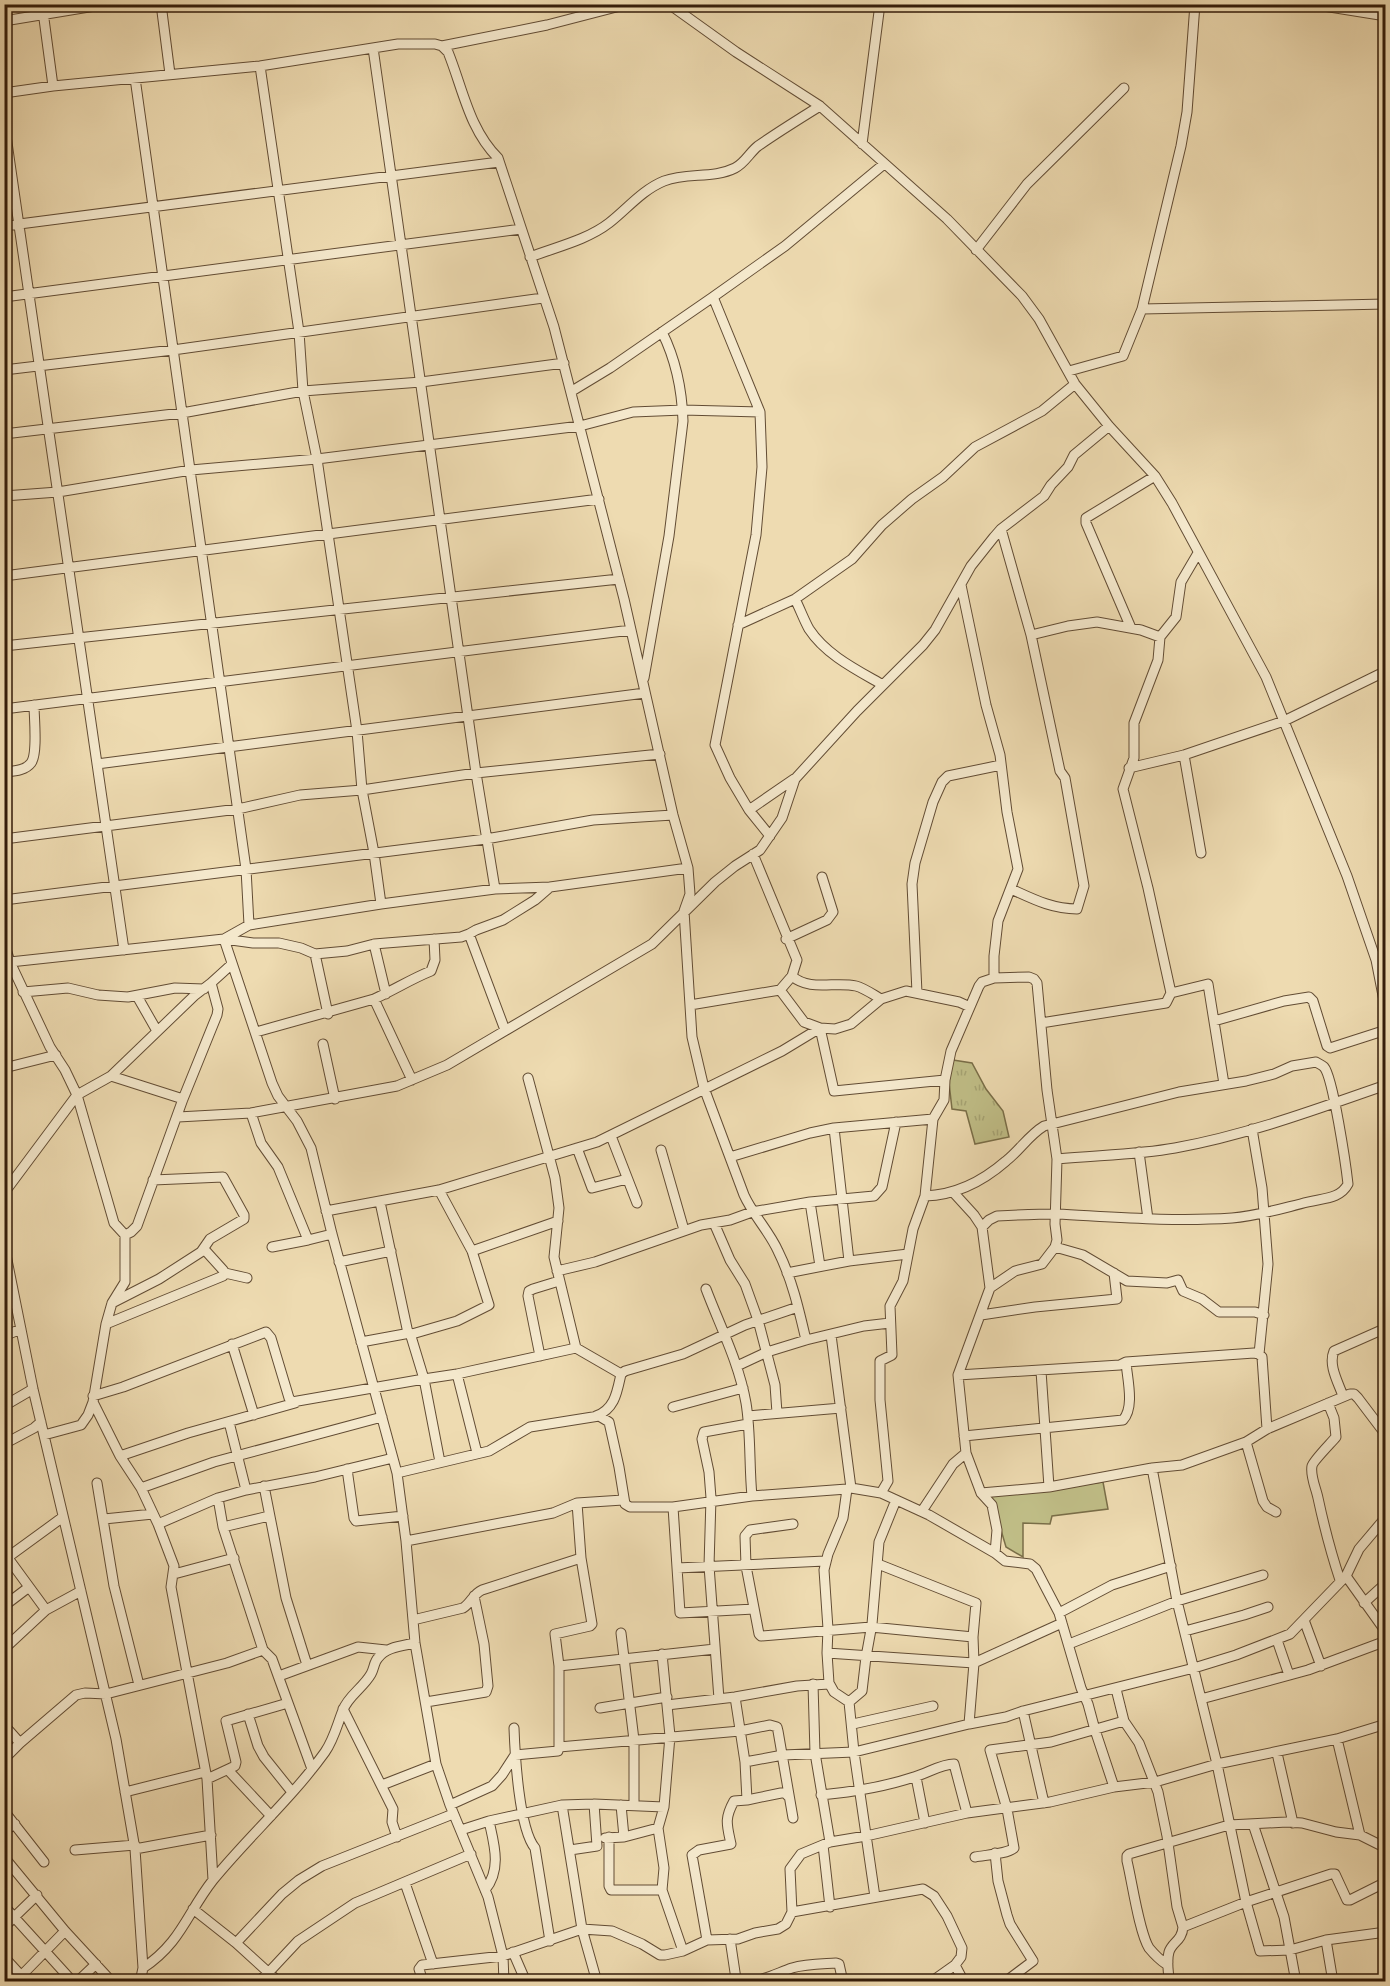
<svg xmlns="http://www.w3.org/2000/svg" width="1390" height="1986" viewBox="0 0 1390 1986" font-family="'IM FELL English',serif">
<defs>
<pattern id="park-tufts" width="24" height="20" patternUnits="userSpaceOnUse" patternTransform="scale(1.5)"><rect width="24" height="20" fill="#c0be87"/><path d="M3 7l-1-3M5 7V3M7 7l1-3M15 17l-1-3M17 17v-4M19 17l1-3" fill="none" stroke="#a6a373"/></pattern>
</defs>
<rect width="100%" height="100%" fill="#eedbb1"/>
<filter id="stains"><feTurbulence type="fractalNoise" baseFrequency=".00333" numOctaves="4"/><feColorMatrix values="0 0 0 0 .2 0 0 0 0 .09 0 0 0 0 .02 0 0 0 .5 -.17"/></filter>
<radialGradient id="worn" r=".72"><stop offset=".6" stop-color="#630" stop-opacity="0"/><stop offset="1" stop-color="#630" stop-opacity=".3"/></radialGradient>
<path fill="#c0be87" stroke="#7a6e48" stroke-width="1.5" d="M1103,1482L1108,1509L1052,1516L1050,1524L1023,1523V1557L1006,1547L991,1496Z"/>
<path fill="url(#park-tufts)" stroke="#7a6e48" stroke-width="1.5" d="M953,1060L972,1063L986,1089L1003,1111L1009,1137L975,1144L966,1111L952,1109L948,1074Z"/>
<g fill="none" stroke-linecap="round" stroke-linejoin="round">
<defs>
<path id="minor" d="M42,4L53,86
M161,4L170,74
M669,4L736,52L820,106L947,219L1022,296L1039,319L1075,384L1109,426L1155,476L1172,503L1266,677L1347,876L1376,960L1386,1011
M1311,4L1386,16
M4,21L107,4
M442,46L547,25L628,4
M373,48L476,773L495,889
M260,66L299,332L303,391L317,459L357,731L362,790L374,853L381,904
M135,78L246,869L249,925
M4,93L53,86L260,66L398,44H435L442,46L448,52C463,89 469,129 498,158L554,327L624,599L673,815L688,868L690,894L684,911L692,1037L704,1088L744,1195C753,1215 769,1231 778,1251C792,1279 799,1310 806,1340
M4,122L124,950
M862,144L880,4
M4,226L499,162
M976,250L1027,184L1124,88
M530,257C556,247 587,240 609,223C627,209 642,190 664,181C687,172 713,179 735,168C745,163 750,152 758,146C778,132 799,119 820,106
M4,297L521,229
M713,297L785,246L884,164
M1142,309L1386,304
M4,370L173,350L543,298
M1069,371L1123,356L1142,309L1181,146L1187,112L1195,4
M572,391L610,368L713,297L760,412L762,467L756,535L715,745L730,778L749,810L794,779
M4,434L182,413L303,391L421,382L564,363
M4,496L58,492L191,470L317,459L580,426L633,412L683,410L760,412
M1001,529L1031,635L1060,771L1065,778L1084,886L1077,909C1052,909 1033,899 1011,889
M1198,553L1181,582L1176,617L1160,637L1158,660L1134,723V758L1123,789L1148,888L1171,993L1208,984L1224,1084
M4,576L599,499
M795,599C800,609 804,620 809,629C826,655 857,670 883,685
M738,625L795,599L852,559L882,525L912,499L943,477L975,447L1042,411L1075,384
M1131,628L1086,523V518L1155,476
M1031,635L1068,626L1097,622L1141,630L1160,637
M4,646L619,579
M644,678L669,536L683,421C682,390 676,360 662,332
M4,709L631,630
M1184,755L1201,853
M97,764L645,693
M1129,768L1184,755L1284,721L1386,671
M4,772C13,771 25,771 31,763C38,754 34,717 34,705
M749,810L770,836
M4,839L238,809L300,795L362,790L476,773L660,754
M4,900L486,839L593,820L673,815
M469,934L505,1030
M224,939L253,943H279L301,948L315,954L347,951L374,944L461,937L469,934L476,930L503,920L535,900L550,887L688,868
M224,939L249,925L381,904L495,889L550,887
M786,939L827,920L833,912L822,877
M4,943L10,962L224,939L272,1083L278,1096L297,1121L311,1148L332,1234L397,1473L406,1541L415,1643L436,1764L450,1805L488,1897L503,1956L504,1982
M374,944L386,994
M315,954L328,1014
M10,962L50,1047L65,1070L77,1095L114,1223L125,1235
M792,976C810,992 835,981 856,986C864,988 874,995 881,999
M780,990L804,1022L820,1028L835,1029L851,1024L881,999L906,991L959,1002L970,1007
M23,992L68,988L98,995L128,997L175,988L204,989
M917,993L912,884L915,863L933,802L942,782L948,776L1001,765
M137,996L157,1031
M374,999L412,1080
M690,1005L780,990L792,976L797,960L753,854
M1214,1021L1284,1001L1309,997L1313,1001L1327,1046L1330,1048L1386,1030
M1041,1023L1166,1003L1171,993
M256,1032L374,999C394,990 411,979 431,971L435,960L434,939
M323,1044L335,1099
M4,1068L56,1055
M111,1076L183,1099
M251,1113L261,1143L278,1167L308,1240L332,1234
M178,1117L251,1113L397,1086L447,1065L652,944L715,882L735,866L760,850L782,818L795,779L857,711L923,645L935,630L971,566L994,537L1001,529L1044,496L1051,485L1068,467L1074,455L1109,426
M834,1128L849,1261
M1252,1129L1262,1188L1268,1264L1259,1354
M611,1136L637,1203
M577,1148L592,1188L627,1179
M661,1150L684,1230
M1139,1152L1148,1219
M730,1157L810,1133L834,1128L933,1119
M1057,1159C1096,1155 1136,1155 1175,1148C1247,1135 1317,1109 1386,1085
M953,1192L974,1215L982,1227L990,1288
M4,1193L77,1095L111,1076L194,996L211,983
M925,1196C955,1195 983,1181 1006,1161C1020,1150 1029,1135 1044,1126L1179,1092L1246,1081L1274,1074L1292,1066L1316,1062C1319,1064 1322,1065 1324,1067C1333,1077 1346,1166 1348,1184C1340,1199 1324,1198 1308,1202C1283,1208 1258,1216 1232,1218C1173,1222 1115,1217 1057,1214C1037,1214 1017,1215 997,1216L989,1220L982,1227
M380,1202L408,1333
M810,1202L820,1266
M326,1211L439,1190L597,1142L782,1051L820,1028L834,1091L945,1080
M714,1223L730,1260L745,1284L758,1320L775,1385L777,1413
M4,1245L33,1389L116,1739L135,1849L143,1968L140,1982
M272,1247L308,1240
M1055,1247L1083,1255L1127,1281L1167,1283L1178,1280L1183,1291L1202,1299L1219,1312H1255L1264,1315
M472,1251L558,1221
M339,1262L391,1251
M557,1271L595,1262L701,1225L730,1220L752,1212L810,1202L874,1196L882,1187L896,1122
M225,1273L247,1278
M787,1273L849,1261L908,1254
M706,1289C720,1326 739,1363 746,1403C751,1433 749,1466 752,1496
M112,1303L159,1279L201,1252L210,1239L244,1219V1215L223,1177L153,1180
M981,1315L1035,1307L1117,1299L1114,1273
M106,1324L223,1276L225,1273L223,1270L204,1249
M412,1334L457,1321L489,1305L472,1251L439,1190
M831,1335L851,1488
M4,1336L21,1329
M361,1342L410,1333L424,1379L457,1374L576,1348L554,1257L559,1208L555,1178L528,1078
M232,1344L254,1415
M576,1348L621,1374
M540,1356L528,1296L529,1291L533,1289L559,1281
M737,1366L767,1352L806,1340L864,1326L890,1323
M1041,1371L1049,1487
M457,1374L477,1453
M958,1375L1120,1365L1126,1362L1254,1353L1259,1354L1262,1357L1267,1429
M93,1396L123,1387L266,1332L271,1338L289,1398L292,1402L424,1379L440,1462
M1343,1396C1338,1382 1328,1365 1334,1351L1386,1328
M93,1402L120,1456L141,1488L158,1524L174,1566L171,1587L207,1779L213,1880
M1328,1403L1334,1418L1336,1437C1331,1443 1313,1461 1312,1466C1310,1476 1316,1488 1318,1498C1324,1526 1331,1553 1340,1580
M4,1406L33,1389
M673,1407L743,1388
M596,1416C615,1409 617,1392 621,1374L625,1371L683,1354L745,1325L798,1307
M748,1416L841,1408
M229,1422L246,1490
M44,1435L81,1425L88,1415L93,1402L106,1324L112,1303L125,1282V1235L131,1232L137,1226L183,1099L217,1015L218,1009L211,983L232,964
M964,1436L1123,1420C1135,1407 1127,1378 1126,1362
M1246,1442L1263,1501L1267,1507L1276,1512
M4,1444L34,1428L41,1422
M966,1453L981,1493L992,1505L997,1530L995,1553
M120,1456L188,1433L295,1403
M1152,1468L1177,1601L1217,1764L1246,1902L1260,1951L1290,1950L1326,1940L1386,1932
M347,1469L354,1518L356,1521L403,1516
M397,1473L489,1451L530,1427L599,1416L609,1422L619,1467L625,1504L630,1507H673L680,1613L754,1609
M97,1483L114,1586L139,1685
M264,1486L286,1598L307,1665
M141,1488L214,1462L382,1417
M851,1488L881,1493L929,1515L995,1553L1005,1561L1030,1564L1036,1569L1059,1613L1081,1688L1088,1704L1095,1730L1114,1787L1155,1782L1217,1764L1337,1739L1386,1724
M851,1488L847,1489L843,1518L828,1554L824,1570L828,1629L827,1653L829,1683L834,1692L849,1702L854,1752L875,1897
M881,1493L888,1481L880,1400V1361L892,1355L890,1306L903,1281L913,1229L925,1196L933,1119L944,1100L945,1080L951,1051L979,986L982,982L994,978V956L998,921L1018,869L1007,812L1000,755L986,705L961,585
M981,1493L1049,1487L1152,1468L1182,1465L1246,1442L1267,1429L1350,1394H1354L1358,1398L1386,1435
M673,1507L752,1496L847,1489
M922,1511L953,1464L966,1453L958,1375L990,1288L1015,1271L1042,1264L1055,1247L1057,1240L1055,1224L1057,1159L1047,1090L1037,983L1034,979L1029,977L994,978
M104,1519L153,1514
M158,1524L218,1498L246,1490L315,1477L393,1458
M793,1524L750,1530L745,1536L746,1566L759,1634L761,1636L871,1627L973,1637L974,1663L969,1724
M223,1527L269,1516
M406,1541L553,1513L577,1503L623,1500
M5,1554L46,1610
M4,1560L63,1517
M878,1564L976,1603L973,1637
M677,1568L825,1561
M174,1574L234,1558
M1346,1576L1386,1632
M1364,1603L1386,1583
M4,1606L29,1587
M1059,1613L1112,1585L1171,1566
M413,1620L463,1608C471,1603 473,1594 482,1590L581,1558
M1304,1620L1321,1666
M1185,1631L1244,1615L1268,1607
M621,1633L634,1740V1804
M1277,1640L1289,1675
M1069,1644L1177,1601L1263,1575
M4,1649L46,1610L81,1591
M827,1653L974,1663L1062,1623
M662,1654L670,1736L664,1807
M559,1666L715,1649
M279,1676L358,1647L386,1650
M813,1684L815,1753L830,1842
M1116,1689L1124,1721L1139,1743L1158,1792L1167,1836L1177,1907L1183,1927
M735,1697L745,1762
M719,1699L709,1566L711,1498L709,1472L702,1439L704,1432L748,1424
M1201,1699L1308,1670L1386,1641
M426,1702L486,1692L488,1686L484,1644L474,1596
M849,1702L862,1691L866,1657L872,1624L879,1542L896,1500
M288,1703L312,1769
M667,1705L735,1697L797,1686L829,1684
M600,1708L667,1697
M343,1709L393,1809L392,1822L397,1837
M1023,1711L1044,1803
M248,1714L258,1746L264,1757L292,1792
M853,1724L933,1706
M4,1725L20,1743
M514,1728C515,1755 519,1829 535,1848L550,1941
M1337,1739L1360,1835
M559,1747V1666L555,1634L590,1626L592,1624L581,1558L577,1503
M1277,1753L1293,1823
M4,1759L20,1743L76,1695L85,1693L106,1694L227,1663L263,1650L223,1527L218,1498
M228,1770L271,1816
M916,1777L925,1823
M207,1779L235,1766L236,1762L226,1721L288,1703L272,1659L263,1650
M382,1785L436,1764
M125,1792L205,1772
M821,1795C853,1792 884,1787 914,1777C928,1773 941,1764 954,1764L967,1813
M747,1800L781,1793H785L789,1797
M450,1805L492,1786L502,1775L515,1755L558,1751L559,1747L740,1731L770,1725L777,1727L778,1731L793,1818
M562,1805L582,1929L597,1982
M621,1805L624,1837
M4,1811L44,1862
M1253,1824L1284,1917L1296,1982
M461,1830L489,1821L562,1805L594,1804L664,1807L658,1828L664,1868L662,1890L683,1951
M4,1831L15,1824
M609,1837V1886L611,1890H662
M605,1838L624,1837L658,1828
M823,1845L830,1907
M135,1849L211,1835
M75,1850L135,1845
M570,1850L597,1846L594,1804
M995,1853L998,1881L1007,1915L1010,1924L1033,1961L1005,1982
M4,1857L65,1931L112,1982
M975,1857C986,1855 1007,1854 1014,1848L1007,1809L990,1750L1051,1742L1124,1721
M405,1883L433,1964
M485,1890C502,1869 494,1844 489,1821
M4,1906L73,1982
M193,1909L236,1943L279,1982
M792,1912L790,1869L801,1854L830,1842L866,1836L967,1813L1050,1802L1114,1787
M4,1927L37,1895
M707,1940L692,1855L699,1850L731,1844C727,1825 724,1819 734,1801L747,1800L745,1762L783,1755L854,1752L969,1724L1006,1717L1023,1711L1194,1668L1236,1655L1290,1634L1346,1576L1359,1549L1386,1517
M1326,1940L1333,1982
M236,1943L282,1894L299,1880L322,1866L453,1814
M513,1952L526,1982
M4,1957L27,1982
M1168,1962L1166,1964C1160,1960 1154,1954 1149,1948C1139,1932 1132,1881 1127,1861V1856L1129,1854L1229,1825L1287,1822L1302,1823L1336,1832L1360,1835L1386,1848
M143,1968C181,1943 187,1913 213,1880C249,1836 292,1798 325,1752C334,1739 337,1725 343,1710C348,1696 363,1688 371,1674C374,1669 374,1662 378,1658C386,1647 402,1646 415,1643
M22,1975L65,1931
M736,1979C755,1986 774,1974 792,1968C806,1964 822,1964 836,1963L839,1964L843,1982
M77,1982L96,1964
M258,1982L269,1972L298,1941L355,1903L471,1854
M423,1982L419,1969L422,1965L503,1956L582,1929L612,1931L642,1944L660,1955H665L683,1951L707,1940L738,1939L755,1933L778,1929L786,1924L792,1912L923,1889L934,1896L947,1916L962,1948L961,1957L955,1965L964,1982
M723,1982L736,1979L730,1939
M931,1982L955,1965
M1169,1982C1169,1972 1166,1962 1169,1952C1172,1942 1182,1941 1183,1927L1246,1902L1331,1874H1335L1347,1900H1350L1386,1882"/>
</defs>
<use href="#minor" stroke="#624c34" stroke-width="11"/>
<use href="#minor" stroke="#f4e8cc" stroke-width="9"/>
</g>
<rect width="1390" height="1986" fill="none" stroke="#eedbb1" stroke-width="24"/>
<rect x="6" y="6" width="1378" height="1974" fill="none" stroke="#341d0a" stroke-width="3"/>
<rect x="12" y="12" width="1366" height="1962" fill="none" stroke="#341d0a" stroke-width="1.5"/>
<rect width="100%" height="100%" filter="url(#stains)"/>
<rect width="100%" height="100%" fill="url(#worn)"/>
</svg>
